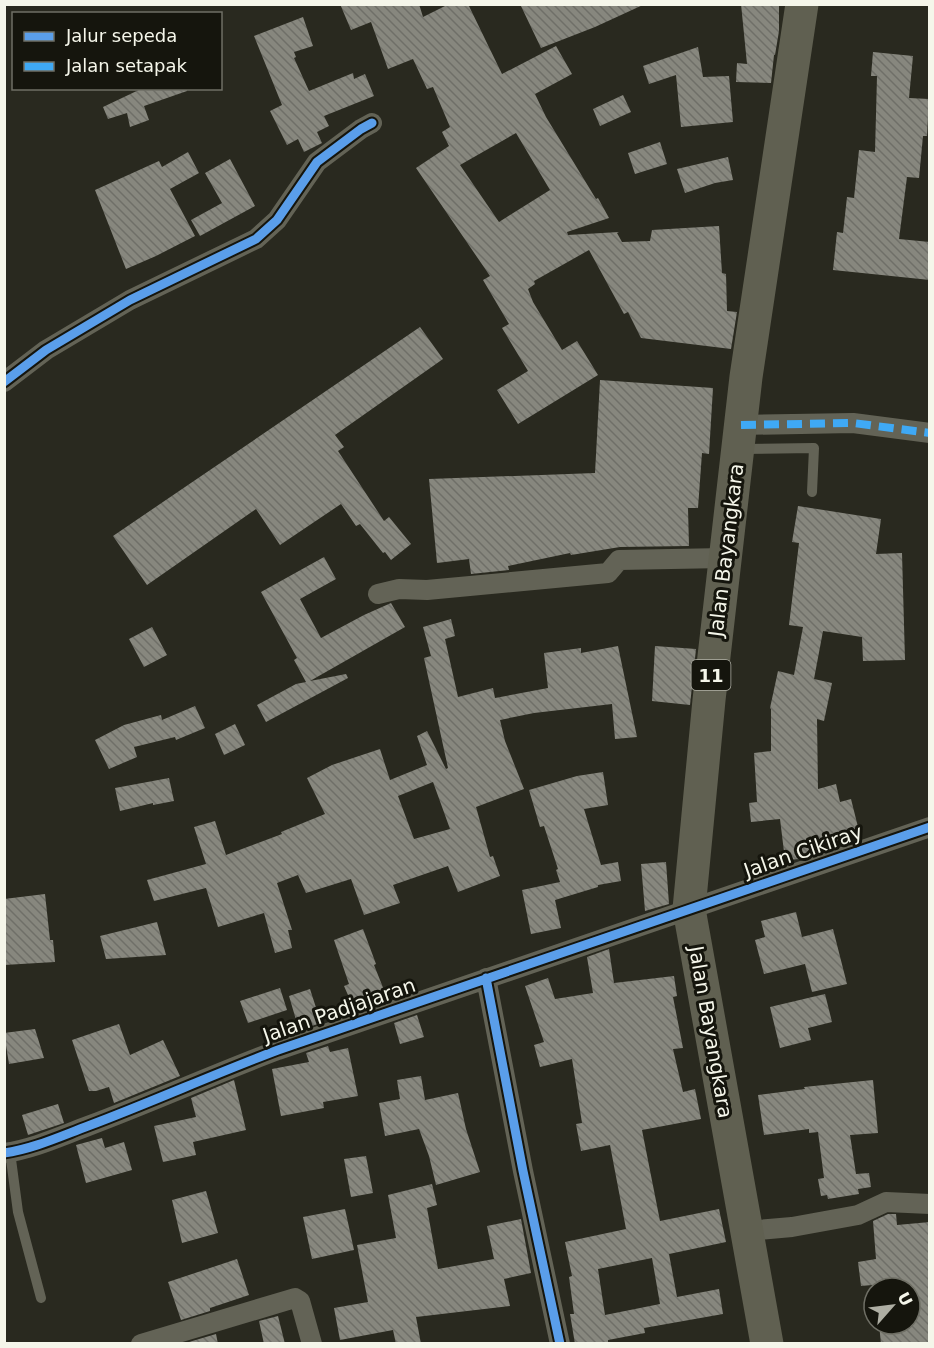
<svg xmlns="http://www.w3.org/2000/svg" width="934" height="1348" viewBox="0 0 934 1348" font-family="'DejaVu Sans',sans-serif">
<defs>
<pattern id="building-back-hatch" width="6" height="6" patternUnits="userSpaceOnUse" patternTransform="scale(1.5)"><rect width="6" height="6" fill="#87877e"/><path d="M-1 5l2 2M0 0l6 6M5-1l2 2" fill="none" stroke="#6f6f68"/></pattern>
</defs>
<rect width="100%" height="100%" fill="#29291f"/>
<path fill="url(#building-back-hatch)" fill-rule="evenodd" d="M340,4H419L423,17L449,4H468L502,74L556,46L572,74L535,94L546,117L596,199L598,198L609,218L567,232L568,235L619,232L617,233L622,242L650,241L652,230L719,226L722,273L726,274L727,311L737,312L731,349L641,338L628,312L624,314L589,250L534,281L535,284L528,289L533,302L562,350L577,341L598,375L518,424L497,390L528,371L502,328L509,324L483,280L490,276L416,168L449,146L442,132L450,127L433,87L427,89L413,59L388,69L371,22L351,30ZM516,133L550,190L499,222L460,165Z
M520,4H645L595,27L541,48Z
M741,4H779V31L775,55H774L771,83L736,82L737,63L747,64Z
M303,17L313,46L294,52L296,57L294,58L309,91L353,73L354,79L365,74L374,96L324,116L329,126L317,132L322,143L304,152L298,139L287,145L270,111L282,105L254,36Z
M698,47L703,77L729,76L733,122L681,127L676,75L649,84L643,66Z
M873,52L913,56L909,98L929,99L927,136H923L919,178L907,177L899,239L930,242V280L833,270L837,232L843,233L847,197L854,198L859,150L875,152L877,76H871Z
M143,88H186L187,91L144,106L149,120L130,127L127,113L108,119L103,107Z
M623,95L631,112L600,126L593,109Z
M660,142L667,164L635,174L628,153Z
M188,152L199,173L170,189L195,236L156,256L126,269L95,190L159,161L162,167Z
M728,157L733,180L715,183L685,193L677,169Z
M230,159L255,206L200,236L191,220L222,203L205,173Z
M420,327L443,359L335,435L344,447L338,451L384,521L389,517L411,544L391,560L385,552L383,553L360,524L356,526L341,504L280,545L256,509L147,585L113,536Z
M600,380L713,388L709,454L702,453L698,508H688L689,546L620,547L571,555L570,553L508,566L509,570L471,574L469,559L437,563L429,479L595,473Z
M798,506L881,519L876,554L902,553L905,660L863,661L862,637L823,631L814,679L832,683L824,721L817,719L818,789L836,784L840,802L851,799L860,835L812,847L813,855L801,859L785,860L780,819L751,822L749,803L757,802L754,753L771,751V709L770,708L778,671L794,675L803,627L789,625L799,543L792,542Z
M324,557L336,579L300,599L321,638L364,615L391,603L405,627L310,681L346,674L348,678L266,722L257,705L296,684L306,682L294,660L297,658L261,592Z
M451,619L455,636L445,639L458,697L493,688L495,698L548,688L544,653L581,648V653L618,646L637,737L615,739L612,704L534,713L500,720L505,741L524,789L476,807L490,857L493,856L500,876L458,892L448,866L393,885L400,903L364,915L351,879L306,893L298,875L277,883L292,930H288L292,948L275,953L264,913L218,927L206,888L154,901L147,880L206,864L194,827L215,821L226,855L282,834L281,832L325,814L307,778L332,765L380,749L390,780L427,765L417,736L427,731L446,769L448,768L424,658L431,656L423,627ZM433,782L450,829L414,839L398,796Z
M152,627L167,655L144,667L129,639Z
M655,646L696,649L690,705L652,701Z
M195,706L205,728L176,740L175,737L134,747L137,757L109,769L95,740L124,725L161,715L162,720Z
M235,724L245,745L224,755L215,734Z
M603,772L608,805L584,809L601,865L618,862L621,881L598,885V887L555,900L561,928L531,934L522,890L560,882L556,870L558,869L544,826L540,827L529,790L577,776Z
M169,778L174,801L153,805V803L120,811L115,788Z
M666,862L669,904L645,911L641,864Z
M45,894L50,940H53L55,962L4,965V899Z
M796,912L802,937L833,929L847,984L812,992L805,964L764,974L755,940L765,937L761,921Z
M157,922L166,955L106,959L100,936Z
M363,929L376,964L374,965L388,1000L355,1011L344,986L349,984L334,940Z
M609,949L614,983L674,976L677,996L673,997L683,1048L673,1049L683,1092L695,1089L701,1119L642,1130L660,1221L719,1209L726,1242L669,1254L677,1297L719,1289L723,1314L644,1328L645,1333L608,1340V1344H575L570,1314H574L569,1277L572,1276L565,1242L626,1229L610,1145L581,1151L576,1124L582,1123L572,1059L540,1067L534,1045L544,1042L525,986L548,978L555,999L593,993L587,957ZM652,1258L660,1304L605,1315L598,1269Z
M280,988L287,1010L248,1023L240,1001Z
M310,989L321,1023L299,1030L289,996Z
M825,994L832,1022L808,1028L811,1040L780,1048L770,1007Z
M417,1015L424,1037L400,1044L394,1023Z
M119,1024L130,1055L163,1040L180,1076L114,1103L109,1087L96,1091H89L72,1040Z
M35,1029L44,1058L9,1064L4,1033Z
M328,1046L330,1052L348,1048L358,1096L323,1102L324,1108L281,1116L272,1069L309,1062L306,1053Z
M421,1076L425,1100L458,1093L466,1129L480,1172L436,1185L429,1156L419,1129L385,1136L379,1103L400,1099L397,1080Z
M234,1080L246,1130L193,1142L196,1155L163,1162L154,1126L196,1117L191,1098Z
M873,1080L878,1133L850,1135L856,1174L869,1173L871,1187L858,1189L859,1194L828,1199L827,1195L821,1196L818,1179L824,1178L818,1132L809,1133V1129L764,1135L758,1095L805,1089L804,1087Z
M58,1104L64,1123L28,1135L22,1115Z
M102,1138L105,1148L124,1142L132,1170L86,1183L76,1145Z
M366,1156L373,1193L351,1197L344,1159Z
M432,1184L437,1205L427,1208L438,1269L494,1259L487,1226L521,1219L531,1273L504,1279L510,1306L416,1317L421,1344H396L393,1330L340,1340L334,1308L368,1302L357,1245L396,1238L388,1195Z
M206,1191L218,1233L182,1243L172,1200Z
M345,1209L354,1250L312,1259L303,1217Z
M888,1214H896L897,1225L930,1222V1344H881L879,1324H910V1288H884L883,1284L861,1286L858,1262L876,1259L873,1221Z
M237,1259L249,1295L210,1308V1311L181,1320L168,1282Z
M278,1316L285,1344H264L259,1321Z
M216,1334L218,1344L189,1342Z"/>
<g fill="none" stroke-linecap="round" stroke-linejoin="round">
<path stroke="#636356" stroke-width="10" d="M741,449L814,448L812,492
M10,1152L18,1212L41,1298"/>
<path stroke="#636356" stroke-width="20" d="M4,382L46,350L130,300L256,239L277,220L317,162L361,129L372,123
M741,425L853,423L930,433
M378,594L399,589L427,590L608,573L619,560L724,558
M486,978L523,1171L560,1344
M4,1153C33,1149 61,1136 88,1126C152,1102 214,1074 278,1050L930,827
M746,1231L792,1227L858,1215L886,1202L930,1204
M141,1344L295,1298L300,1301L312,1344"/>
<path stroke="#606051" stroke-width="33" d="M767,1344L689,909L709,700L746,377L802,4"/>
<path stroke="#3fa9f5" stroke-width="8" stroke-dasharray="15 8" stroke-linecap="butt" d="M741,425L853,423L930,433"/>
<defs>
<path id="cycleway" d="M4,382L46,350L130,300L256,239L277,220L317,162L361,129L372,123
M486,978L523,1171L560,1344
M4,1153C33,1149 61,1136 88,1126C152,1102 214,1074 278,1050L930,827"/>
</defs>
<use href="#cycleway" stroke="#15150d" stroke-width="13"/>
<use href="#cycleway" stroke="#5a9eea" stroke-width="9"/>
</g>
<g text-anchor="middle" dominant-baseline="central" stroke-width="6" stroke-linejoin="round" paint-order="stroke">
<rect fill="#15150d" stroke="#b2b2a8" stroke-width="1.5" x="691.5" y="660" width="39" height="30" rx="4.5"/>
<g font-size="18" font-weight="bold" fill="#f5f6ea">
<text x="711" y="675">11</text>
</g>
<g font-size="20" fill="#f5f6ea" stroke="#15150d">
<text transform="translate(726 550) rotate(-83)">Jalan Bayangkara</text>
<text transform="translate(803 851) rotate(-19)">Jalan Cikiray</text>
<text transform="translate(339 1010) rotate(-19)">Jalan Padjajaran</text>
<text transform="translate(711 1032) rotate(80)">Jalan Bayangkara</text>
</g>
</g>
<rect width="934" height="1348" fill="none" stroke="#f5f6ea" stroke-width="12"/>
<rect x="12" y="12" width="210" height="78" fill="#15150d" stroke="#6f6f65" stroke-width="1.5"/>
<rect x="24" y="32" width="30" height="9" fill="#5a9eea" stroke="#6f6f65" stroke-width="1.5"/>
<text x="66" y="42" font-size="18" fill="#f5f6ea">Jalur sepeda</text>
<rect x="24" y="62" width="30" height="9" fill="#3fa9f5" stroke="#6f6f65" stroke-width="1.5"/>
<text x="66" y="72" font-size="18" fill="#f5f6ea">Jalan setapak</text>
<g transform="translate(892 1306) rotate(62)"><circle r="28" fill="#15150d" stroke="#6f6f65" stroke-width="1.5"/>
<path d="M0-4.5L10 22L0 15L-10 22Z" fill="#aeaea3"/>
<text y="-9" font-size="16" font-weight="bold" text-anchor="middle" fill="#f5f6ea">U</text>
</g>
</svg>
